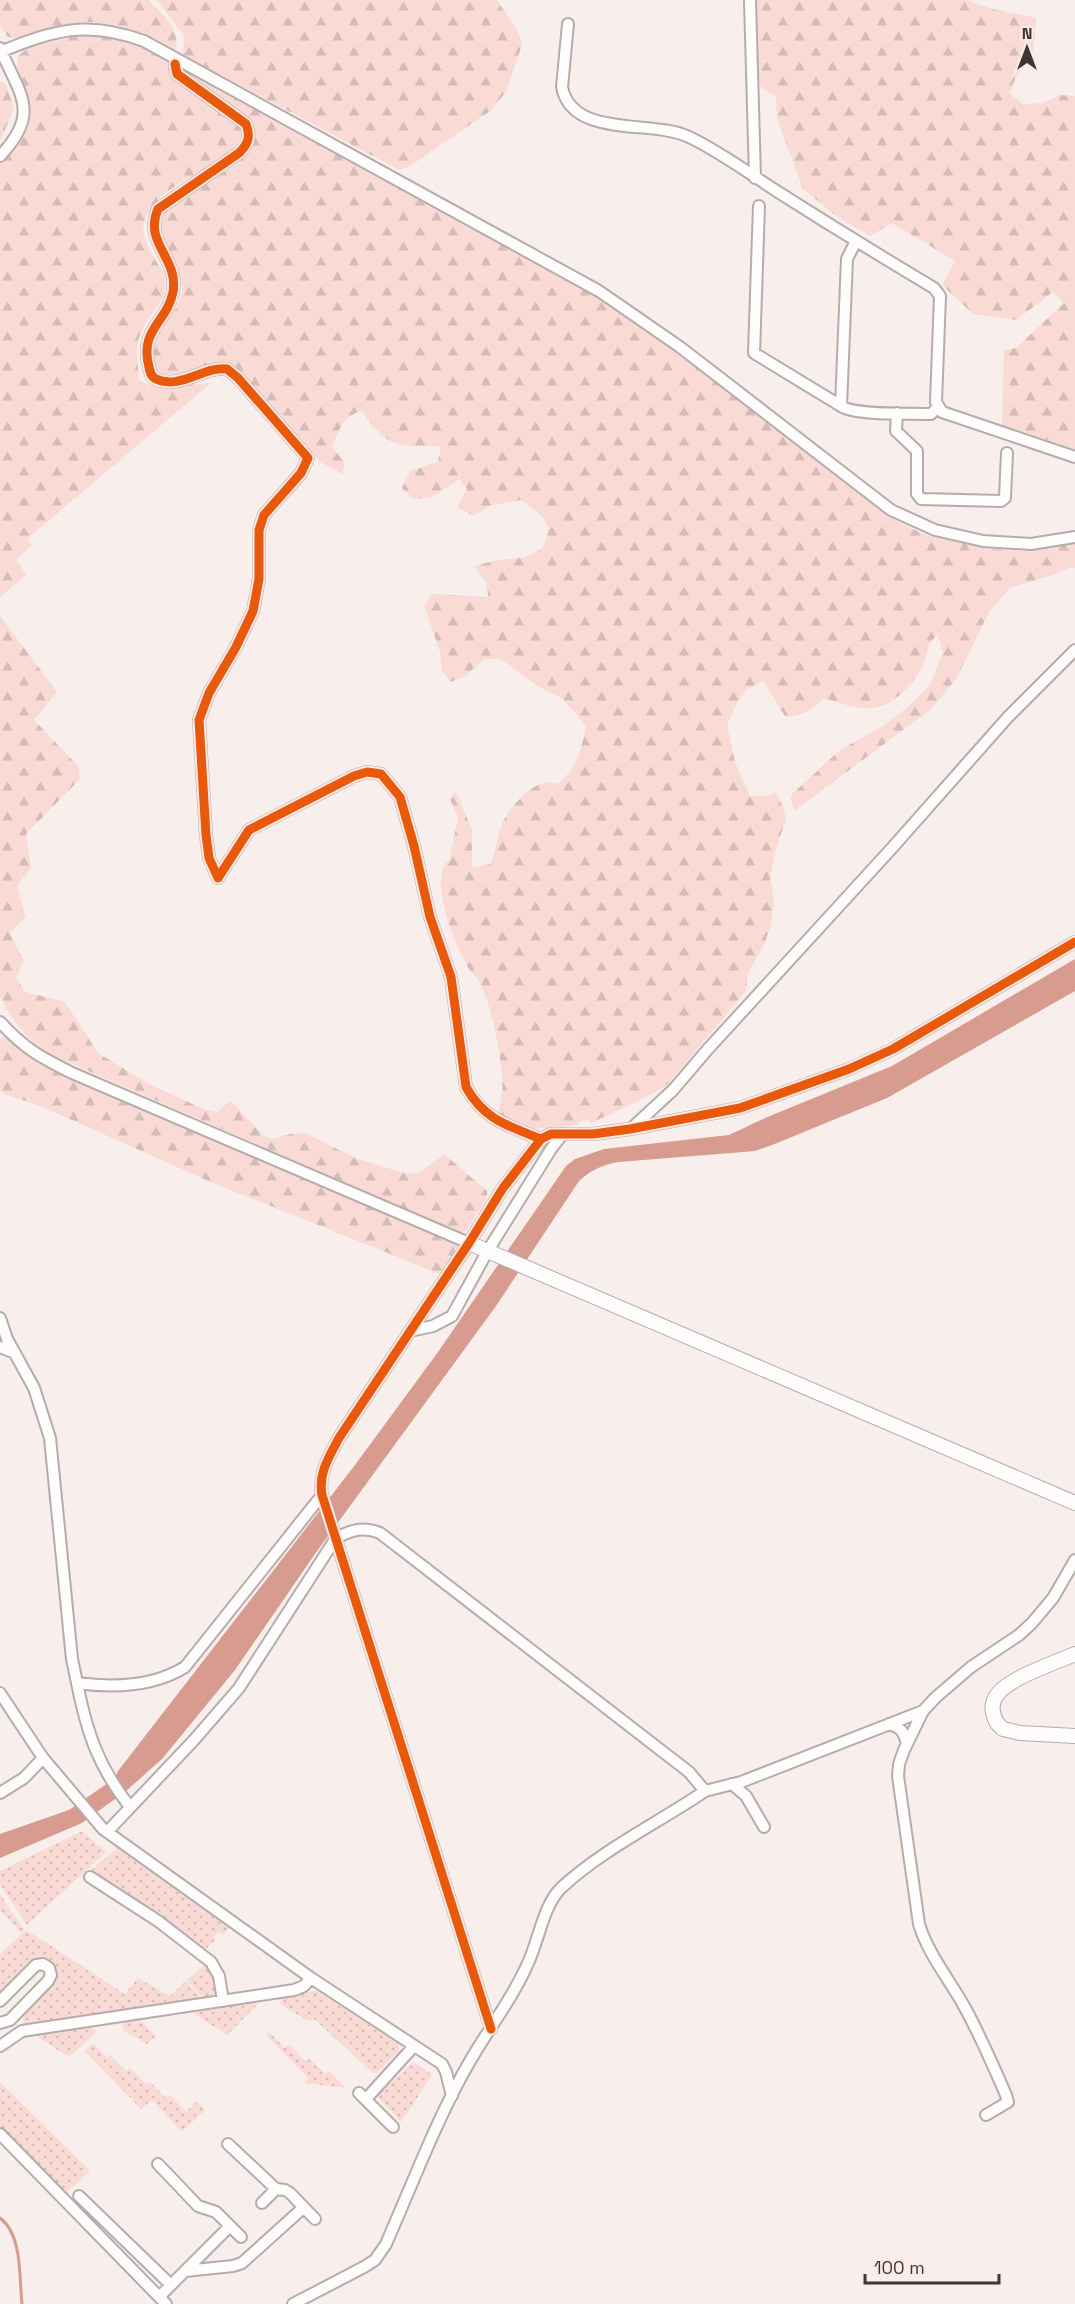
<svg xmlns="http://www.w3.org/2000/svg" width="1075" height="2304" viewBox="0 0 1075 2304" font-family="'Space Grotesk',sans-serif">
<defs>
<pattern id="grass-dots" width="8" height="8" patternUnits="userSpaceOnUse" patternTransform="scale(1.5)"><rect width="8" height="8" fill="#f9dad4"/><path d="M2 2h.1M6 6h.1" fill="none" stroke="#d6bcb7" stroke-width="1.8" stroke-linecap="round"/></pattern>
<pattern id="forest-firs" width="22" height="20" patternUnits="userSpaceOnUse" patternTransform="scale(1.5)"><rect width="22" height="20" fill="#f9dad4"/><path d="M5 1l3.5 6h-7zM16 11l3.5 6h-7z" fill="#d6bcb7"/></pattern>
</defs>
<rect width="100%" height="100%" fill="#f8eeeb"/>
<path fill="url(#grass-dots)" d="M82,1831L106,1852L27,1925L0,1884V1871Z
M117,1848L229,1928L223,1935L219,1932L213,1937L215,1940L204,1951L199,1950L158,1911L155,1913L88,1873Z
M0,1894L24,1930L21,1933L0,1910Z
M25,1931L31,1933L125,1994L138,1978L170,1996L186,1981L199,1996V2000L24,2026L23,2011L50,1984L47,1962L0,1996V1954Z
M205,1965H208L214,1973L217,1990L213,1996L203,1998L187,1980Z
M317,1991L399,2044V2051L376,2073H373L314,2019L311,2021L306,2020L280,2004L283,1996Z
M256,2000L257,2005L227,2035L193,2013L192,2011Z
M137,2017L156,2036L147,2044L124,2031L121,2019Z
M88,2024L97,2032L69,2057L38,2037L39,2032Z
M269,2032L285,2048L289,2044L305,2061L309,2058L325,2074L329,2071L346,2088L304,2083L308,2078L266,2035Z
M93,2043L107,2058L110,2055L126,2071L130,2068L146,2084L150,2082L166,2098L170,2095L186,2112L197,2101L205,2110L182,2132L152,2100L141,2109L85,2051Z
M413,2062L431,2074V2077L401,2122L377,2096Z
M0,2082L90,2171L68,2191L66,2192L0,2127Z"/>
<path fill="url(#forest-firs)" d="M0,0H149C161,14 182,29 175,50C140,27 98,16 56,26C40,30 26,41 8,37L0,26Z
M157,0H497L518,32L522,45L506,92L490,111L410,166L399,170L187,57L183,54L184,35Z
M755,0H965L993,9L1036,18L1033,54L1016,77L1009,93L1023,104L1043,103L1060,95L1075,96V449L1002,425L1004,350L1016,348L1064,303L1053,292L1016,320L973,314L942,285L955,261L892,223L870,236L836,216L802,188L800,180L777,119L776,97L761,87L756,74Z
M78,35C112,36 142,42 170,61L171,72L176,80L242,128C241,162 178,177 158,200C137,223 141,235 156,261C159,266 164,271 165,277C169,302 151,310 142,330C134,345 138,363 139,380C158,392 189,384 211,383L27,539L32,545L16,560L26,575L0,597V164C24,142 39,121 25,88C20,78 15,68 18,56L28,48Z
M182,65L281,122L600,297L640,323L889,517L925,535L991,549L1025,551L1075,543V568L1071,567L1044,578L1011,587L989,612L956,679L930,710L794,811L790,796L840,750L883,726L909,706L930,685L943,653L938,635C925,643 929,654 922,667C913,684 894,705 874,708C858,710 840,703 824,698C814,709 800,718 785,716L763,681L746,690L737,703L727,725L735,762L750,796H766L776,793L784,809L786,819L776,849L770,877L774,901L771,925L764,945L748,973L746,991L667,1085L639,1101L591,1123L589,1119L579,1122L578,1125C549,1128 520,1135 498,1113C499,1107 501,1101 502,1095C505,1070 492,1005 480,983C476,976 469,971 466,964C454,940 432,889 445,863L449,862L458,818L450,799L456,791L472,830V868L491,864C495,852 497,839 501,827C505,813 529,785 544,783C548,782 554,783 558,784C578,766 581,751 586,726L563,699L537,686L501,659H484L464,677L450,682L442,671L440,652L424,605L432,594L488,597L487,583L474,566L493,561L525,557L543,548L549,528L541,515L521,500L489,506L474,516L457,507L467,489L459,479L433,497L413,499L402,488L410,471L438,462L441,446C393,446 391,449 361,411C342,417 339,430 332,447L344,462L343,474L322,463L238,374L227,366L173,378L163,377C130,341 179,323 182,291C185,265 145,233 164,210C184,186 235,176 250,149C254,142 252,134 252,127L182,74L180,68Z
M0,81L6,85L14,109L0,141Z
M0,616L57,692L34,720L78,766L80,779L26,834L31,869L17,885L25,917L10,933L24,962L16,977L25,992L65,1002L98,1053L151,1085L203,1109L217,1112L231,1101L264,1136L273,1139L290,1134L305,1133L355,1158L407,1174L420,1172L444,1154L487,1191V1198L466,1231L459,1232L47,1053C24,1036 14,1022 0,997Z
M6,1036L33,1061L70,1080L459,1243L442,1275L206,1180L43,1107L4,1094L0,1091V1038Z"/>
<path fill="#d79b8f" d="M1075,959V991L887,1098L772,1145L755,1151L731,1153L618,1162C602,1165 591,1170 579,1181L496,1306L315,1554L235,1670L162,1759L126,1791L82,1823L0,1858V1834L69,1810L115,1778L118,1771L355,1465L438,1352L566,1166L575,1159L604,1149L729,1135L765,1118L892,1066Z"/>
<g fill="none" stroke-linecap="round" stroke-linejoin="round">
<path stroke="#d79b8f" stroke-width="3" d="M0,2218C23,2235 19,2279 22,2304"/>
<defs>
<path id="street" d="M750,0L755,178
M568,24L562,87C572,139 652,119 689,137C719,151 750,174 778,192C830,225 882,257 934,288L940,296L936,402L942,412L1075,457
M0,48C19,94 42,112 0,156
M0,52C54,30 87,20 144,41L599,291L680,347L891,510L935,530L983,541L1031,544L1075,537
M175,64L177,74L246,124C251,137 248,144 239,153L158,209C143,243 179,258 173,292C167,323 139,329 149,367C150,372 151,377 156,379C180,390 204,366 227,369L238,378L308,458L301,473L264,515L259,530V579L253,611L236,647L209,693L199,720L206,835L209,858L218,878L249,830L354,776L367,772L381,774L400,797L414,846L430,917L451,977L466,1087C484,1120 509,1126 541,1139
M759,206L754,353L841,406
M856,241L847,259L841,406C855,416 912,413 931,414L938,407
M897,413L896,431L917,451V494L921,499L1001,501L1005,498L1007,453
M0,1022C25,1049 40,1057 72,1073L469,1243
M633,1127L673,1090L708,1049L892,848L1008,717L1075,650
M0,1318L7,1339L34,1388L50,1438L72,1659L77,1683C114,1688 153,1687 185,1667L322,1495
M410,1331L433,1326L452,1316L487,1252L551,1149L563,1134
M0,1347L15,1353
M77,1683C87,1733 98,1766 130,1807
M0,1693L43,1758L24,1778L0,1793
M889,1724C902,1728 904,1732 907,1744
M43,1758L103,1829L311,1978L442,2064L446,2072L452,2096
M732,1784L746,1796L764,1827
M705,1791L741,1782L923,1711
M107,1832L194,1740L239,1688L336,1538C352,1530 363,1526 380,1533L689,1772L705,1791C658,1823 603,1849 561,1888C543,1906 539,1940 528,1963C513,1998 489,2028 470,2061C438,2116 412,2185 386,2244L375,2260L364,2267L293,2304
M90,1877L158,1921L211,1962L219,1976L223,2001
M0,2001L36,1965L43,1964L49,1968L51,1975L48,1981L10,2020L0,2023
M491,2029L322,1495C318,1473 329,1457 339,1438L469,1243L503,1188L541,1139L551,1134H593L630,1129L740,1108L849,1069L893,1049L1075,942
M0,2046L22,2031L294,1990L304,1986L311,1978
M359,2093L393,2127
M366,2099L414,2046
M986,2115L1008,2102L1006,2095C993,2065 980,2035 964,2006C949,1979 928,1954 919,1924L898,1776L899,1764L904,1750L923,1711L935,1698L971,1667L1019,1635L1032,1623L1053,1598L1075,1560
M0,2134L166,2304
M228,2144L276,2189L285,2190L290,2193L315,2219
M158,2164L198,2206L216,2212L241,2237
M79,2196L171,2285
M262,2203L276,2189
M185,2271L233,2266L242,2263L303,2208
M159,2297L230,2226"/>
<path id="secondary" d="M469,1243L1075,1503
M1075,1654C1055,1663 1001,1680 994,1700C991,1708 993,1716 997,1723L1003,1729L1020,1733L1075,1736"/>
</defs>
<use href="#street" stroke="#b5adab" stroke-width="14"/>
<use href="#secondary" stroke="#b5adab" stroke-width="16"/>
<use href="#street" stroke="#fefcfc" stroke-width="10"/>
<use href="#secondary" stroke="#fefcfc" stroke-width="14"/>
<defs>
<path id="cycleway" d="M175,64L177,74L246,124C251,137 248,144 239,153L158,209C143,243 179,258 173,292C167,323 139,329 149,367C150,372 151,377 156,379C180,390 204,366 227,369L238,378L308,458L301,473L264,515L259,530V579L253,611L236,647L209,693L199,720L206,835L209,858L218,878L249,830L354,776L367,772L381,774L400,797L414,846L430,917L451,977L466,1087C484,1120 509,1126 541,1139
M491,2029L322,1495C318,1473 329,1457 339,1438L469,1243L503,1188L541,1139L551,1134H593L630,1129L740,1108L849,1069L893,1049L1075,942"/>
</defs>
<use href="#cycleway" stroke="#fdeae6" stroke-width="13"/>
<use href="#cycleway" stroke="#e8590c" stroke-width="9"/>
</g>
<g transform="translate(1027 48)" stroke="#fdeae6" stroke-width="4.5" paint-order="stroke">
<path d="M0-4.5L10 22L0 15L-10 22Z" fill="#3d3634"/>
<text y="-9" font-size="16" font-weight="bold" text-anchor="middle" fill="#3d3634">N</text>
</g>
<path d="M865 2274v9h134v-9" fill="none" stroke="#3d3634" stroke-width="3"/>
<text x="874" y="2274" font-size="18" fill="#3d3634" stroke="#fdeae6" stroke-width="4.5" paint-order="stroke">100 m</text>
</svg>
